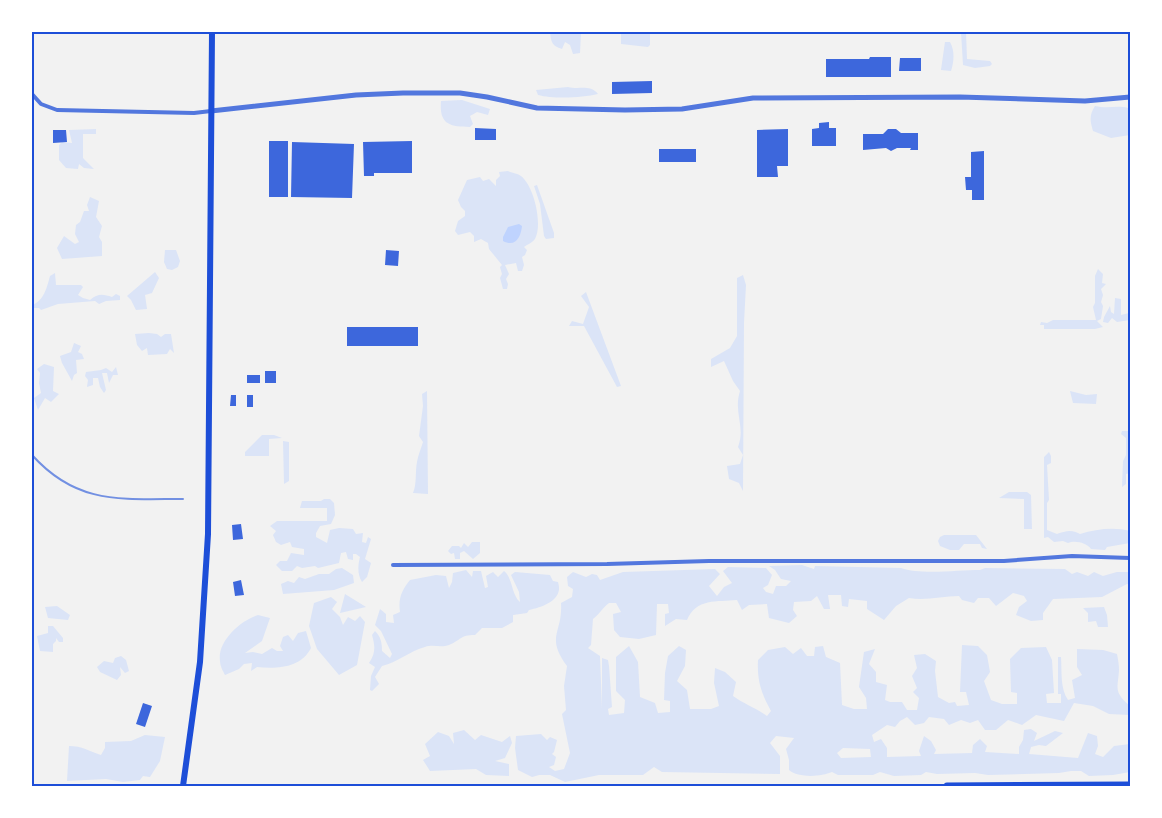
<svg xmlns="http://www.w3.org/2000/svg" width="1162" height="818" viewBox="0 0 1162 818" font-family="'Exo 2',sans-serif">
<rect width="100%" height="100%" fill="#f2f2f2"/>
<path fill="#dbe4f7" fill-rule="evenodd" d="M550,32H581L580,53L573,54L570,45L565,42L562,49C552,46 551,42 550,32Z
M621,32H650V45L648,47L621,44Z
M961,32H966L967,59L990,61L992,64L990,66L975,68L963,65Z
M945,42H950C955,51 954,61 951,71L941,70Z
M568,87C579,90 590,84 598,94C582,98 553,99 538,95L536,90Z
M462,100L490,109L488,115L477,112L470,116L473,124L470,127C449,127 439,124 441,101Z
M1095,106C1108,109 1117,105 1128,108L1130,106V135L1111,138L1093,131C1090,121 1089,115 1095,106Z
M96,129V134H83V158L94,169L84,168L79,164L78,169L66,168L59,160V145L62,142L72,143L69,130Z
M508,171C512,173 517,173 521,176C534,186 543,224 535,239C532,243 528,244 524,247L527,250L525,255L522,257L524,265L522,271H518L516,263L505,265L509,274L506,279L508,284L507,289H503L500,278L502,274L500,267L502,265L489,249L488,243L481,239L474,242V236L470,232L458,235L455,231L458,221L465,216V211L461,207L458,200L467,180L480,177L483,181L489,179L496,186V180L500,176L499,172Z
M537,185L554,233V238L546,239L544,236L540,204L534,186Z
M90,197L99,201L96,217L102,226L99,237L102,242V256L62,259L57,248L64,236L75,244L79,242L75,234L76,225L80,222L84,211H89L87,205Z
M165,250H176L180,261L178,267L172,270L167,269L164,262Z
M1098,269L1103,274L1102,283L1106,284L1101,289L1103,295L1101,302L1103,306L1101,319L1097,321L1103,327L1095,329H1044V325H1040L1041,322L1047,323L1053,320H1096L1093,307L1095,303V276Z
M155,272L159,278L152,293L145,295L147,309L136,310L131,300L127,296Z
M55,273L56,285H81L83,287L78,295L83,298L90,300C98,293 103,294 112,297L116,294L120,296V300L106,301L99,304L95,301L58,304L41,310L39,308H32V305C44,301 47,287 50,276Z
M743,275L746,285L744,323L743,491L739,483L729,479L727,466L740,464L743,455L738,447C746,426 733,413 740,391L733,381L724,361L711,367V359L730,348L737,336V278Z
M586,292L621,386L617,387L584,326H569L572,321L583,324L589,307L581,296Z
M1115,298L1121,299V315L1129,313L1130,320L1117,322L1112,318L1108,323L1103,322L1104,317L1110,306L1111,312L1114,314Z
M149,333L157,334L161,337L165,334H171L174,353L170,349L167,354L148,355L147,348L142,351L137,345L135,334Z
M74,343L81,346L78,352L82,354L84,359L76,360L77,373L74,375L72,381L62,363L60,356L71,352Z
M44,364L54,367L53,391L59,394L51,402L45,398L38,410L34,398L41,393L39,383L40,373L37,369Z
M116,367L118,375H113L109,383L107,373H102L106,390L104,393L100,387L98,378H93V385L87,387L88,380L85,376L86,372L101,370L106,368L112,372Z
M427,391L428,494L413,493C417,484 415,472 417,462C418,455 421,449 423,442L419,436L423,406L422,394Z
M1070,391L1086,395L1097,394L1096,404L1073,403Z
M1122,431H1130V473L1126,474V484L1122,487L1123,461L1126,455V438L1121,434Z
M262,435H274L282,438L269,439V456H245V452Z
M283,441L289,442V481L284,484Z
M1049,452L1051,456V463L1047,465L1049,500L1047,503V530L1057,534C1065,531 1072,529 1080,534C1096,529 1115,527 1130,531V543L1107,547L1105,550L1091,549C1087,543 1075,540 1068,543L1063,541L1054,542L1048,537L1044,538V457Z
M1009,492H1027L1031,495L1032,529H1024V499L999,498Z
M324,499H330L334,503L335,515L331,524L320,526L316,533V537L327,543L330,530L339,528L353,529L356,534L363,533L362,542L366,543L368,537L371,539L365,559L371,563L367,577L362,582C357,574 358,565 360,557L356,554H353V560L348,559L346,552L341,553L339,563L318,568L315,566L302,568L297,566L292,571H282L276,565L280,561H287L291,553L304,555V549L292,547L290,542L281,545L276,542L273,535L276,531L270,526L277,521H327V508H300L302,501H321Z
M944,535H976L987,549L982,548L980,544H964L959,550H950L940,546L938,541L940,537Z
M472,542H480V553L473,559L464,551L460,553V559H455L454,553L451,554L448,551L452,546H459L461,548L464,543L468,547Z
M802,565L814,569L815,566L901,568C920,575 958,570 980,570L985,568L1065,569L1072,574L1077,572L1088,576L1094,572L1103,576L1117,572H1130V585L1127,584L1102,597L1053,599L1043,613V620L1031,621L1016,615L1019,607L1027,601L1024,596L1013,593L996,606L989,598H978L974,603L962,600L959,596C942,596 926,601 909,598L896,606L884,620L867,609V601L849,599L848,607L842,606L841,595H828L830,609H824L817,596L811,601L794,602L793,610L797,616L789,623L769,618L767,604L749,605L742,610L737,600C717,602 696,598 687,620L676,619L665,626V614L669,613L668,604H657L656,635L639,639L620,637L614,630L613,614L621,612L616,603H609C602,608 600,614 593,619L591,645L588,648L600,656L602,709V658L608,660L609,666L612,707L608,709L609,715L624,713L625,700L616,691V657L629,646L638,662L640,697L655,703L658,713L670,712V701L664,700L665,673L668,656L679,646L686,650L685,666L677,681L687,690L690,709H711L719,706L714,683L715,668L725,672L736,682L733,696C744,704 756,708 767,716L771,711C761,693 757,680 758,660L768,650L785,647L793,654L801,648L807,656H814L815,647L823,646L826,657L840,663L842,705L854,709H867L866,698L859,687L864,652L875,649L869,664L876,672V682L887,685L885,700L890,702H902L907,710H917L919,698L913,692L917,688L912,676L917,668L914,655L925,654L936,661L935,671L938,697L949,703L955,702L957,706L969,705L966,692H960L962,645L978,646L987,655L990,672L984,681L991,700L1002,704H1017V693L1011,692L1010,659L1021,648L1046,647L1052,660L1054,693L1046,694L1047,703H1061V694H1058V657H1061C1062,671 1060,689 1068,700L1075,698L1072,680L1082,675L1077,667V649L1103,650L1117,654C1118,659 1119,665 1119,670C1118,689 1113,691 1130,706V715L1109,714L1093,706L1074,703L1064,721L1036,715L1022,725L1008,720L996,730H985L978,720L970,723L961,720L949,725L944,719L929,717L924,723L915,725L907,717L900,721L895,727L887,725L872,735L874,742L881,739L887,748V757L921,756L919,751L924,736L931,741L936,750L934,754L972,753L973,745L980,739L987,746L985,752L1019,754V747L1023,740L1024,730L1031,729L1037,733L1034,741L1055,731L1063,733L1046,746L1039,745L1031,747L1029,754L1078,758L1088,733L1097,736L1098,746L1095,754L1103,757L1114,746L1130,744V772L1113,775L1089,776L1081,771H1071L1059,773L988,775L975,773L937,774L926,772L921,775L894,776L880,772L873,775H838L832,772C821,777 798,778 789,770V760L786,749L794,738L776,736L770,743L780,756V774L662,772L654,767L643,775H599L565,782L550,775H539L532,777L518,770L515,748L516,736L541,734L547,740L550,737L557,740L554,752L552,754L556,757L554,765L549,767L555,771L564,769L570,753L562,714L566,710L564,686L567,666C545,636 563,633 561,603L572,597L573,589L568,586L567,577L573,572L586,577L592,574L597,575L600,580L623,572L715,569L720,574L709,586L717,596L724,587L732,583L723,571L728,567L766,568L772,575L768,585L763,588L766,592L773,594L776,586H786L791,581L781,579L775,570L769,566ZM843,748L870,749L871,757L841,758L837,753Z
M342,568L353,575L354,583L334,590L283,594L281,584L288,581L294,583L299,577L305,579L319,574H329L336,569Z
M466,570L472,577L473,571H481L485,588L488,587L486,576L493,572L498,577L504,571C513,578 511,594 520,602L519,592L511,575L515,572L550,575L553,581L558,582C564,600 543,607 529,610L527,613L513,615V622L502,628H482L475,635C460,635 461,640 449,645C441,648 433,644 425,647C410,651 398,662 382,666L375,677L379,684L372,691L370,690L371,676L375,667L369,663C376,653 375,646 372,635L375,631C381,637 382,643 382,651L390,658L392,654L381,631L375,625L380,609L386,614V622L394,623L393,615L400,612C398,598 402,590 410,580L436,575L446,576L449,588L452,582L453,573Z
M345,594L366,607L340,613Z
M331,597L337,602L332,609L340,617L343,625L348,617L355,621L360,616L365,622L357,665L339,675L317,649L309,626L314,603Z
M57,606L70,615L68,620L48,618L45,607Z
M1104,607L1107,615L1108,627H1098L1096,621L1088,622V613L1083,608Z
M258,615L270,618L262,641L245,653L253,652L262,654L272,648L277,651H283L280,646L283,637L288,635L293,641L298,633L306,631L311,648C301,668 277,669 257,667L251,671L252,663L244,664L239,669L225,675C223,671 220,666 220,661C217,641 241,620 258,615Z
M48,626H53L63,638V642H59L56,638V641L53,644V652L40,651L37,636L48,633Z
M121,656L126,660L129,671L125,673L120,667L121,675L117,680L100,672L97,667L104,661L113,663L115,658Z
M464,730L475,740L481,735L502,742L510,736L512,743L505,758L495,761L509,764V776L486,775L476,769L430,771L423,760L430,756L425,744L438,732L449,736L454,744L453,733Z
M145,735L165,737L160,761L150,777L143,776L140,780L123,782L106,779L67,781L69,746C82,746 89,751 101,755L105,748V742L131,741Z"/>
<path fill="#bfd3fe" d="M519,224L522,226C521,236 516,248 503,241V237L508,227Z"/>
<path fill="#3d67dc" d="M870,57H891V77H826V59H869Z
M900,58H921V71H899Z
M652,81V93L612,94V82Z
M829,122V128H836V146H812V129L819,128V123Z
M475,128L496,129V140H475Z
M788,129V166H777L778,177H757V130Z
M888,129H896L901,133H918V150H910L911,148H897L891,151L886,148L863,150V134H883Z
M53,130H66L67,142L53,143Z
M269,141H288V197H269Z
M412,141V173H374V176H364L363,142Z
M292,142L354,144L352,198L291,197Z
M659,149H696V162H659Z
M984,151V200H972V190H966L965,177H971V152Z
M386,250L399,251L398,266L385,265Z
M347,327H418V346H347Z
M265,371H276V383H265Z
M247,375H260V383H247Z
M231,395H236V406H230Z
M247,395H253V407H247Z
M241,524L243,539L233,540L232,525Z
M241,580L244,595L235,596L233,582Z
M143,703L152,706L145,727L136,724Z"/>
<g fill="none" stroke-linecap="round" stroke-linejoin="round">
<path stroke="#5277de" stroke-width="4" d="M32,94L41,104L57,110L194,113L211,111
M393,565L607,564L709,561H1004L1072,556L1130,558"/>
<path stroke="#5277de" stroke-width="5" d="M211,111L356,95L403,93H460L487,97L537,108L625,110L682,109L753,98L960,97L1085,101L1130,97"/>
<path stroke="#1d4ed8" stroke-width="6" d="M183,786L200,662L208,534L212,32"/>
<path stroke="#1d4ed8" stroke-width="7" d="M947,786L1130,785"/>
<path stroke="#7290e2" stroke-width="2" d="M32,455C77,505 121,499 183,499"/>
</g>
<rect width="1162" height="818" fill="none" stroke="#ffffff" stroke-width="66"/>
<rect x="33" y="33" width="1096" height="752" fill="none" stroke="#1d4ed8" stroke-width="2"/>
</svg>
